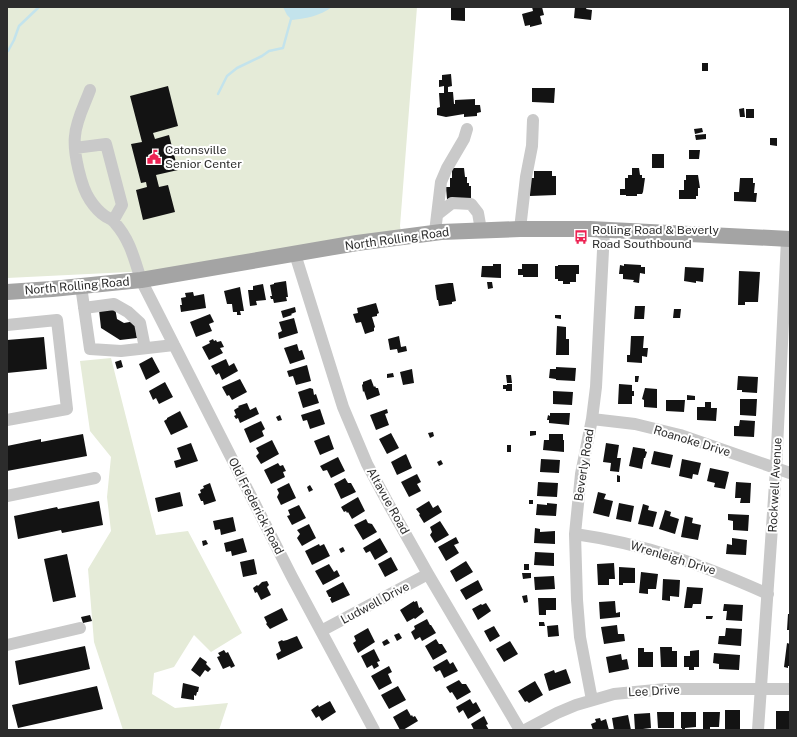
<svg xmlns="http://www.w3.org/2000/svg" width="797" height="737" viewBox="0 0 797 737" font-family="'Public Sans',sans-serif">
<rect width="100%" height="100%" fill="#fff"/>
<path fill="#e5ebd8" d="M7,7H417L400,226L401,232L170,270L7,278Z
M111,358L156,535L188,531L242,633L211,652L194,635L174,667L154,673L152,694L175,708L228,703L219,730H123L94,642L88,569L111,531L107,497L111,457L90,431L80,361Z"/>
<path fill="#c3e3ec" d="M283,7H332C320,16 307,18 292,20L287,15Z"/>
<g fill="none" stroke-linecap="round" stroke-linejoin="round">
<path stroke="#c3e3ec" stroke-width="2.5" d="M8,51L14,40L19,26L39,7
M218,94L227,76L237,68L262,56L269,51L283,48L291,19"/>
</g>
<path fill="#131313" d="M451,7H465V21L451,20Z
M532,7H542L544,15L540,16L542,24L530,27V25L525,26L522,14L533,11Z
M575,7H587L586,9L592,10L591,20L574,18Z
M702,63H708V71H702Z
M451,74L452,86L448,87V92H453L454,104H455V100L475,99V105H480L481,112L477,113V116L464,117V114L446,117L437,115V108L440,107L439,93H444V86L439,87V80H442V75Z
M168,86L178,126L153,133L155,139L169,135L178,170L156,175L159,187L168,185L175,212L143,220L136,190L147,187L146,182L141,183L131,144L142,142L130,96Z
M532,88H555L554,103L532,102Z
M744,108L745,117H740L739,109Z
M746,109H754V118H746Z
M702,128L703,132L695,134L694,129Z
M706,134V139L696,140L695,135Z
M770,138H777V146L770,145Z
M689,150H700L699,159H689Z
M652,154H664V168H652Z
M452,168H464L465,177H467V183H469V186H471V198L447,199L446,187H450V178H452Z
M632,168H639L640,175H642V178H645L643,192L642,194H637V196H626V195H620V189H625V178H628V175H632Z
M534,171H552V176H556V195L530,196V178H534Z
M686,175H698L700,188H698V196H696V199H679V190H684V180H686Z
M740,178H753V183H755L754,193H757L756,202L734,201V192H739Z
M493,264H501V278L481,277L482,266H493Z
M522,264H538V277H523V275H518V269H522Z
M624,264L641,265V267H645V274L640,273L639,283L633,282L634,280L623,279V274H619L620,265L624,266Z
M558,265H579V274H576V282H570V284H563V281H558V279H555V266H558Z
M685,267L704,268L703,282L696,281V283L684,281Z
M739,271L760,272L758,302H745V305H738Z
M286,281L288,297H286L287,301L274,303L273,299H271L270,296H272L270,285L274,284V283Z
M487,282H492L493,288L488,289Z
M449,283H453L456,301L452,302V304L439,306L438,300H437L435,285Z
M263,284L266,300L256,301L257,305L250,306L248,290H253V286Z
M240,287L244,311H240L241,315H237V312H233L232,304H227L224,291Z
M193,292L194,296L204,294L206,308L181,312L180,305H182L181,298L186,297L185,293Z
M376,303L379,313L377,314V316L372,317L375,327L374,328V331L365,334L361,322L356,323L353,314L358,313L357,308Z
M635,306H645L644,319H634Z
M295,307L296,312L291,314L292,315L283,318L281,311Z
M115,308L117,319L124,323L135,321L137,338L120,340L101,328L99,310Z
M674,309H681L680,318H673Z
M210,314L214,322L209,324L212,331L196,337L190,322Z
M555,315H561V319L555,318Z
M294,318L298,333L279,339L278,333L282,331L279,322Z
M557,326L566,327V339H569V355H556Z
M399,336L401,347L406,346L407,351L398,353L397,349L390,350L388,339Z
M631,336H644L643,348H648L647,357L642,356V363L627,362V355H630Z
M44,337L47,369L7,373V340Z
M213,339L214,341L216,340L217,342L221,341L224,347L220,348L223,353L209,360L202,347L210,343L209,341Z
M297,344L299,351L302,350L305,359L290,364L284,348Z
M152,357L160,372L146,380L139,364Z
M226,359L229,366L234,363L238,371L222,380L219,373L216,375L211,366Z
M121,360L123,367L117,369L115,362Z
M307,365L311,381L296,385L293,376L289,377L287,371Z
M556,367L576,368L575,381L556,380V379L549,378L550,369H556Z
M412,369L414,383L403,385L400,372Z
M393,373L394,377L387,378V374Z
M506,375H511L512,383H507Z
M635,376H639L638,382H635Z
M738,376L758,377L757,393L742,392V390H737Z
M240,379L247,392L232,400L229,395L227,396L222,387Z
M371,379L374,387L375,386L376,388H378L380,395L367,400L364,391L363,392L362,385L363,384V382Z
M165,382L173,397L159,404L156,398L153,400L149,391Z
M507,384H512V391H506V389H503V385H507Z
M619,384L632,385V391H634V396H632V404H618Z
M310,388L313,389L314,395L316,394L319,403L303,408L298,392Z
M645,388L657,389V408L644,407V400L642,399Z
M553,391L573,392L572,405L553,404Z
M687,395L695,396V400H687Z
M740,399H757L756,416L740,415Z
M666,400H685L684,412L666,411Z
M705,402H711V408H717L716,421L697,420V407H705Z
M247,403L250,410L256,407L259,414L240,423L238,418L236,419L234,416L236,415L234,410L239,407L238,406Z
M320,409L325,424L310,429L307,420L303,421L301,415Z
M387,409L388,413L385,414L389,425L376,430L370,415Z
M180,411L188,427L171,435L164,421L167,419V418Z
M550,413H570L569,425L549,423V420H547L548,415L550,416Z
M280,415L282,420L278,421L276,417Z
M740,420L755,421L754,437L734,436V426H739Z
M261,421L265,429L262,431L264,436L250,443L244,429Z
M530,431H536V435L530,436Z
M433,432L434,436L430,438L428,433Z
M391,433L399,448L387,454L379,439Z
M83,434L87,456L7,471V446L41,439V442Z
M549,434H563V440H564V452L543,450L544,440H549Z
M329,435L334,449L320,455L314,441Z
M272,440L279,454L261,464L256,456L259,453L256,448Z
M191,443L198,461L176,468L174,461L181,459L177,448Z
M606,443L619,445L617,458H621L619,472L610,471L611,463L603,462Z
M507,445H511V452H507Z
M633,447L645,449V451L647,452L645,458H644L642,469L629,466Z
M654,451L673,455L670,468L651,464Z
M406,454L412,468L397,475L391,462Z
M338,457L345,471L331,478L327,470L323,471L320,466Z
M541,459L560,460L559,473L540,472Z
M682,459L701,463L698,475L693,474L692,479L679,476Z
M441,460L443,464L439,466L437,462Z
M278,463L280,466L283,465L286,471L283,472L285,477L271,484L264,470Z
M710,468L729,472L725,489L714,487L715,483L707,481Z
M417,474L421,482L417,484L421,491L409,497L401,482Z
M617,475L620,476V482H617Z
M345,478L348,483H351L356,492L341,499L334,484Z
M538,482L558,483L557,497L537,496Z
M736,482L751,483L750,503H740L741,498H735Z
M210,483L216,501L204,505L203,501H201L198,494L201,493L200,490L204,488L203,486Z
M289,483L296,498L281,505L277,497L279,493L277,489Z
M310,485L313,490L309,492L307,487Z
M180,492L183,506L158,512L155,498Z
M598,492L606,494L604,499L613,501L609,517L593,513Z
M358,497L365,511L352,519L348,512L347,513L346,511L344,512L341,507Z
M529,500H533V504H529Z
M99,501L103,525L62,533L61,530L18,539L14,516L57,507L58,509Z
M429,501L433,508L438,505L442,512L424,523L419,515L420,514L416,509Z
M547,503L557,504L556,516L536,515L537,504L547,505Z
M619,503L634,506L631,522L616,519Z
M643,504L649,506L648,510L657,512L653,527L638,524Z
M299,505L306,518L292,525L287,516L290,515L288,510Z
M665,510L671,512L670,516L679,519L675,534L659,529Z
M728,514L749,515L748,531L733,530V521L728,520Z
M685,516L693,518L692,523L701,525L698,540L681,537Z
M233,517L236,531L221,535L220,529L215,530L213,521Z
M366,519L368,523L372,524L377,532L363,540L354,525Z
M440,521L449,535L435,543L430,535L432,532L430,527Z
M309,524L316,538L302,546L297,538L300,534L297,530Z
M535,528L540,529V532L555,531V544L534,543Z
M456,537L459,543L454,545L459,553L446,561L438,547Z
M243,538L247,552L232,556L231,551L226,552L224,543Z
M380,538L388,552L375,560L370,551L366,553L363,548Z
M732,538L747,540L746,555L726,554L727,544L732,545Z
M206,540L208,544L203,546L202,541Z
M319,544L320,546L324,544L330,556L312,565L305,551Z
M343,547L345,551L341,553L339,549Z
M535,552L554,553V566L534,565Z
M67,554L76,597L53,602L44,559Z
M391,557L398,570L385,577L378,564Z
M254,559L257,574L243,577L240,562Z
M466,561L473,572L456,582L450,571Z
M614,563L615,579H609V585H598L597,564Z
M329,564L334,572L337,570L340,576L323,585L315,571Z
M524,564H529V570H524Z
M619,567L635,568V583H623V585H619Z
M641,572L658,574L656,589H648V594L639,593Z
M522,573H531V578L523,579Z
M554,576L555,589L535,590L534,577Z
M663,579L680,580L679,597L670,596V601L662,600Z
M478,580L483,590L466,600L460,590Z
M267,581L269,585L267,587L271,595L261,600L257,592L255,593L253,588L257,585L258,586L262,582Z
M343,582L350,595L332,603L330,599L331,598V597H329L326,591Z
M687,587L703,588L701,604H693L692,608H684Z
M527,595L528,602L524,603L522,596Z
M538,598H556V610H546V615H539Z
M414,601V602L417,601L419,608L421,607L424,612L415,619L414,618L407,622L400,610Z
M615,601L616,613L620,612V617L600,619L599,602Z
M486,603L491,611L478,620L472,609L481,604L482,605Z
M724,604L743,605L742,621L726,620L727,611H723Z
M282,608L288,620L270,629L266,624L267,623L264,617Z
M788,614H790V630H787Z
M90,615L92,621L83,623L81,617Z
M706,616H713L712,619H706Z
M427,619L430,625H431L436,633L422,641L420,637L415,640L411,632L415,629L414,626Z
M539,622H544L545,626H539Z
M558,625L559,636L548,637L547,626Z
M617,625L618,634H624L625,641L604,644L601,627Z
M494,626L500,636L490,642L484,631Z
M368,628L375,642L358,653L353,643L356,641L354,636Z
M726,628L742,629L741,646L718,644L719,636H725Z
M399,633L402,638L397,641L394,635Z
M297,636L303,648L278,660L276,654L281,651L278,642L282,640L283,641L287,640Z
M387,639L390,643L384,646L382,642Z
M436,639L439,644H442L447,652L433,660L425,646Z
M510,641L518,654L504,662L496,649Z
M787,643L790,644V666H788V668L784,667Z
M85,646L90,669L19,685L15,661Z
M660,647H672V651H677V667H661Z
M638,648H644V652H653V667H638Z
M374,649L380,661L377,662L379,666L374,669L372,665L367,668L361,656Z
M224,650L226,653L228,652L235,666L231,668L230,666L223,669L217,657L220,656L218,653Z
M699,650V667H694V670H689V667H684V656H690V651Z
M714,653L740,655L739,670L719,669V664L713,663Z
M621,654L622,660L627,659L629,669L609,673L606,657Z
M200,657L207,662L206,664L211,669L208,672L205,670L200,677L191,670Z
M447,659L450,664L453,662L458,671L444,678L440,670L436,672L433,667Z
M389,666L392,672L388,674L392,683L379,690L371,676Z
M566,669L571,683L549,691L544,674L554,670L555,673Z
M459,680L462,684H466L471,692L457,700L452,692L450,693L446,687Z
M535,681L543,695L529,703L527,701L525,702L518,691Z
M183,683L199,687L198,692H197L196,696L194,695V700L181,698Z
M97,686L103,709L18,728L12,705Z
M398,686L406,700L389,709L381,695Z
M470,699L473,704L476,702L481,711L468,719L463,710L459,713L456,707Z
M330,701L336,712L322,721L319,716L316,718L311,710L318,705L319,707Z
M407,709L411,716L412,715L413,717L415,716L418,721L403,730H400L393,717Z
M725,710H740V730H725Z
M776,711H790V730H776Z
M657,712H674V728H658Z
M681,712H696V727L685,728V729H682V728H681Z
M703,712H720L719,727H710V730H703Z
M650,713L651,728L635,730L634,714Z
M628,715L631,730H614L612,718Z
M484,716L488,724L486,725L489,730H474L471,724Z
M600,718L601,721L606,719L609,730H593L591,724L596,722L595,719Z"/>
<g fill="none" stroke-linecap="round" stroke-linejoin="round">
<path stroke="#c9c9c9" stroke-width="12" d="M90,90C85,104 76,120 75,136C73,152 81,187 90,200C94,206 99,212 105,216C108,218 112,219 115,223C130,240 134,258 141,280L292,577L374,730
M75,148L106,144L122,205L113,221
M438,214L452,203L471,204L478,213L481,230
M520,229L526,177L532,146L533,120
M435,232L441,182L447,168L464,139L467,129
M295,254L343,407L367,464L388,503L428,574L520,730
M81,286L90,349L121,351L174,345
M84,308L114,304L128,312L140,323L145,348
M7,325L57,320L67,409L7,420
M592,419L635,424L680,435L790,473
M7,496L95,478
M575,534C646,544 703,565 768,594
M321,631L428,574
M7,645L80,628
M592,700L580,637L577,600L575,534L581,474L592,419L596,387L604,231
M525,730L557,713L576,705L614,694L666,689H790
M758,730L776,469L787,239"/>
<path stroke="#a4a4a4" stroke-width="16" d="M7,292L52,289L141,280L357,243L441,232L520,229H590L790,239"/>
</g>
<defs>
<symbol id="civic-bare" viewBox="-9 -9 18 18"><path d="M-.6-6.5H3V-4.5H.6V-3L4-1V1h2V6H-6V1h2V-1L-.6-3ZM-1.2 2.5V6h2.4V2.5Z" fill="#ed2353" stroke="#fff" stroke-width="2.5" paint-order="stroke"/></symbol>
<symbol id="bus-bare" viewBox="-9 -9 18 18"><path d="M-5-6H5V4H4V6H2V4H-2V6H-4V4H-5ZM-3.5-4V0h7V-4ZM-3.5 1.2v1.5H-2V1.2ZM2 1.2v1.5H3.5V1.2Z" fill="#ed2353" stroke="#fff" stroke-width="2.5" paint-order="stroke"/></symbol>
</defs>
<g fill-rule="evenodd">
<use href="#civic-bare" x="144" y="147" width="20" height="20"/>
<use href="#bus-bare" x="571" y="227" width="20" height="20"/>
</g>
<g text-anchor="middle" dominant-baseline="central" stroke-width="4" stroke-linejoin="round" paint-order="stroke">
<g font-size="12" fill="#2c2c2c" stroke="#fff" text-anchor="start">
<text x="165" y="150">Catonsville<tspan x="165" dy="14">Senior Center</tspan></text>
<text x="592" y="230">Rolling Road &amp; Beverly<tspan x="592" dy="14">Road Southbound</tspan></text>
</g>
<g font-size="12" fill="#2c2c2c" stroke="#fff">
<text transform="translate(397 239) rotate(-8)">North Rolling Road</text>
<text transform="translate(77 286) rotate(-5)">North Rolling Road</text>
<text transform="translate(692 441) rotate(17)">Roanoke Drive</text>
<text transform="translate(584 465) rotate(-81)">Beverly Road</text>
<text transform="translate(775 485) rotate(-87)">Rockwell Avenue</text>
<text transform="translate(388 501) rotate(61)">Altavue Road</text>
<text transform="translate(256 506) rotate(63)">Old Frederick Road</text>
<text transform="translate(673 558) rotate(17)">Wrenleigh Drive</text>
<text transform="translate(375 603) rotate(-28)">Ludwell Drive</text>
<text transform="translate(654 691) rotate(-3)">Lee Drive</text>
</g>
</g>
<rect width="797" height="737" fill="none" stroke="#2c2c2c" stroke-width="16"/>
</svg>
